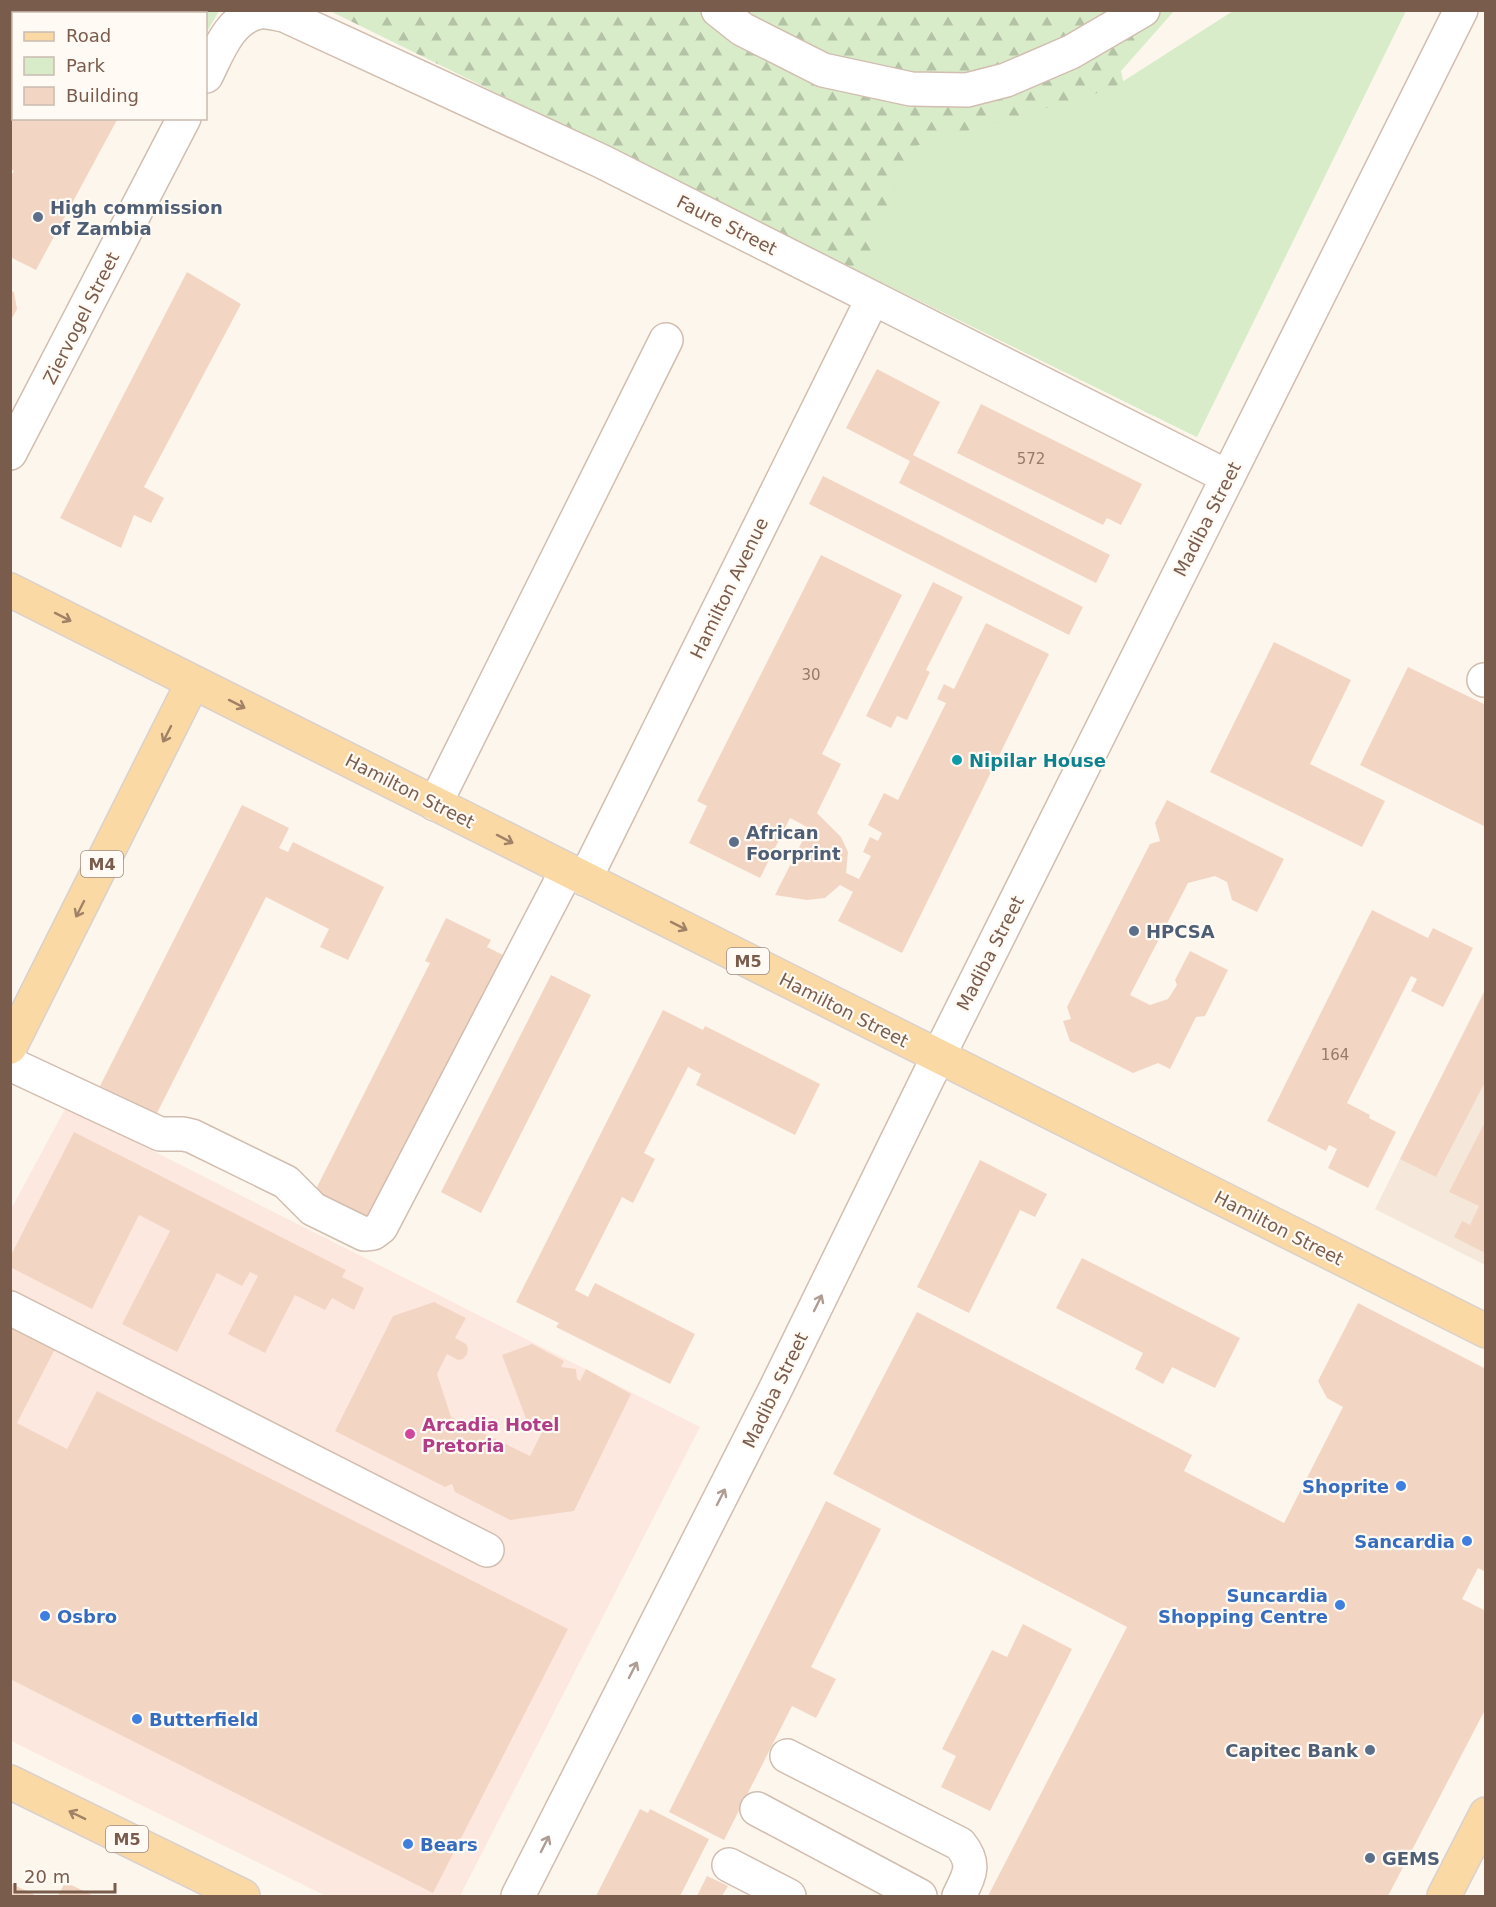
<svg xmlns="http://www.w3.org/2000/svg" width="1496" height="1907" viewBox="0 0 1496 1907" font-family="'DejaVu Sans',sans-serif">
<defs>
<pattern id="forest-firs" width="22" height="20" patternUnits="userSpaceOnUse" patternTransform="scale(1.5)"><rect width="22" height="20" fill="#d8ecc9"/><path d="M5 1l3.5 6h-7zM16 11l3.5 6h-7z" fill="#b4c2a5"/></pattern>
</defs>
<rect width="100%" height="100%" fill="#fdf6ec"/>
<path fill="#f5e8da" d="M1485,989V1265L1375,1209Z"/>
<path fill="#fde8e0" d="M66,1107L700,1427L460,1896H326L11,1741L10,1211Z"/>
<path fill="url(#forest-firs)" d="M170,11H219L208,30L206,29V14L176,13Z
M330,11H1174L1121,71L1197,437Z"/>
<path fill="#d8ecc9" d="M1233,11H1406L1197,437L863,273L909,148L1111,89Z"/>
<path fill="#f3d5c3" d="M64,10H87L93,14H63Z
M14,104V118H118L36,270L10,257V177L14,171L10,169V110Z
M187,272L241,304L144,487L164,498L151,523L134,515L121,548L60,518Z
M10,290L14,292L17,309L10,322Z
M877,369L940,402L913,455L1110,555L1096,583L899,483L910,461L846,428Z
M981,404L1142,484L1121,525L1107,518L1103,525L957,453Z
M823,476L1083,607L1069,635L809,504Z
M821,555L902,595L822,754L841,764L817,813L841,837L848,852L846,873L859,879L871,856L863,852L870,837L878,841L882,833L868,825L884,793L898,800L946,703L937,699L944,684L954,689L986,623L1049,654L902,953L838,921L853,892L840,885L825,898L807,900L775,895L809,828L790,818L760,878L689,843L707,806L697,801Z
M933,582L963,597L926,670L930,672L907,720L897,716L891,728L866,716Z
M1274,642L1351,680L1310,764L1385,801L1362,847L1210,772Z
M1408,667L1486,705V827L1360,765Z
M1167,800L1284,859L1257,912L1232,900L1227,882L1215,876L1188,883L1130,995L1150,1005L1168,999L1177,985L1175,980L1190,951L1228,970L1205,1016L1196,1017L1170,1069L1158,1063L1133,1073L1070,1041L1063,1021L1071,1019L1067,1007L1150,844L1160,841L1155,823Z
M242,805L289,828L279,848L288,852L293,842L384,887L348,960L320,947L329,929L266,897L156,1115L100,1086Z
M1372,910L1428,938L1433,928L1473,948L1443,1007L1411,991L1417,979L1411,976L1347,1103L1370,1115L1369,1118L1396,1132L1368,1188L1328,1168L1337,1149L1329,1145L1326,1151L1267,1121Z
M446,918L491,940L487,947L503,955L369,1221L314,1193L430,963L425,961Z
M551,975L591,995L481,1213L441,1192Z
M1486,989V1080L1436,1177L1400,1159Z
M663,1010L703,1030L705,1026L820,1084L795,1135L696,1085L701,1074L688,1067L644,1153L655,1159L633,1203L622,1197L575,1290L588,1297L595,1283L695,1334L670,1384L556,1327L559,1323L516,1302Z
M1486,1120V1251L1485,1253L1454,1237L1462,1221L1470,1225L1479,1206L1449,1192Z
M74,1132L346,1270L342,1277L364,1288L354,1310L332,1298L325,1310L295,1295L265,1353L228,1334L258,1276L250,1272L242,1286L217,1273L177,1352L122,1324L170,1231L139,1215L92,1309L10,1267V1257Z
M980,1160L1047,1194L1035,1217L1020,1210L969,1313L917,1287Z
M1082,1258L1240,1338L1215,1388L1172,1367L1163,1384L1135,1369L1143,1353L1056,1308Z
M434,1302L466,1318L455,1338L466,1344L468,1349L467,1354L463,1359L458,1360L447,1354L437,1374L451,1417L530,1456L541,1434L530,1429L502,1355L532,1344L564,1361L561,1367L576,1369L577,1379L580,1381L586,1369L631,1394L574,1511L510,1520L455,1492L452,1484L445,1487L335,1431L393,1316Z
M1358,1303L1486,1369V1572L1478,1568L1462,1599L1486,1611V1708L1388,1896H988L1127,1627L833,1474L917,1312L1192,1455L1184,1471L1284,1523L1343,1407L1327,1398L1318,1381Z
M10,1321L57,1345L17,1423L67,1449L97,1391L568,1629L433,1893L10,1679Z
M826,1501L881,1529L811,1667L836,1679L816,1718L792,1706L724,1840L669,1812Z
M1023,1624L1072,1649L990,1811L941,1787L956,1756L942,1749L992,1650L1007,1657Z
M640,1809L648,1813L650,1809L709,1839L680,1896H596Z
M707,1876L728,1886L722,1896H697Z
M65,1882L94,1896H58Z
M10,1883L37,1896H10Z"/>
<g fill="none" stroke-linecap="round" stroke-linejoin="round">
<defs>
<path id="minor" d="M718,10L742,29L823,70L911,89L967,90L1006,80L1071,52L1143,10
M206,76C218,52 230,17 260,12C268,11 277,14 284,15L601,161L1228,477
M10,453L184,118
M1484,680H1486
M435,804L666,340
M585,879L873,298
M10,1064L160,1134H183L192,1136L286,1182L313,1209L364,1234L373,1233L381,1227L567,870
M10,1308L487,1550
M787,1756L960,1844C977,1865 969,1875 959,1896
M757,1809L920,1896
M729,1865L789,1896
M518,1896L774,1392L938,1057L1461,10"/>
<path id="major" d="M10,590L1486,1331
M10,1047L193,682
M10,1782L243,1896
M1444,1896L1486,1814"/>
</defs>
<use href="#minor" stroke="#d1beb0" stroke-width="36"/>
<use href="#major" stroke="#dad1cd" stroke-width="36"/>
<use href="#minor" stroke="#fff" stroke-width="33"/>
<use href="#major" stroke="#fbd9a5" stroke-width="33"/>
</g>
<defs><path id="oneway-shaft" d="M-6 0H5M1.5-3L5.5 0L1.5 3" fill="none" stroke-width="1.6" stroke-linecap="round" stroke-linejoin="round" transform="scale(1.5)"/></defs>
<g stroke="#a18267">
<use href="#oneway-shaft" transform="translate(63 617) rotate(27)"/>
<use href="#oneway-shaft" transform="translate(237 704) rotate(27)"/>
<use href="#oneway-shaft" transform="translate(167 734) rotate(117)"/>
<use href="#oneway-shaft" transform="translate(505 839) rotate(27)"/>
<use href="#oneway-shaft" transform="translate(80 909) rotate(117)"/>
<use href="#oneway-shaft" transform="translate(679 926) rotate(27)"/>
<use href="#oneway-shaft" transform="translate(77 1815) rotate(-154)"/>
</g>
<g stroke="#af9d94">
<use href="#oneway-shaft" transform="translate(818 1303) rotate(-64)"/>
<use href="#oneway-shaft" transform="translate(721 1497) rotate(-63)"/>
<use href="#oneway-shaft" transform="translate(633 1670) rotate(-63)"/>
<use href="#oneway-shaft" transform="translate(545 1844) rotate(-63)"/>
</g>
<g fill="#5c6f8a" stroke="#fffaf3" stroke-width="2">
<circle cx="38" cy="217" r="6"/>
<circle cx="734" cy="842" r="6"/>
<circle cx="1134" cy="931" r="6"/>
<circle cx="1370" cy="1750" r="6"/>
<circle cx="1370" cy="1858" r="6"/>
</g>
<circle fill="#0f9aa8" stroke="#fffaf3" stroke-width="2" cx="957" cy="760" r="6"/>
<circle fill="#d1479c" stroke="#fffaf3" stroke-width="2" cx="410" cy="1434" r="6"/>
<g fill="#3f7fe0" stroke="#fffaf3" stroke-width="2">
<circle cx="1401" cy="1486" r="6"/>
<circle cx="1467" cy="1541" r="6"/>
<circle cx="1340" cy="1605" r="6"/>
<circle cx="45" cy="1616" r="6"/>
<circle cx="137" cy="1719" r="6"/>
<circle cx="408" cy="1844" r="6"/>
</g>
<g text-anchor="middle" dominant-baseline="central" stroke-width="4.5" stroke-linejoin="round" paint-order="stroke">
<g font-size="15" fill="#987a6a">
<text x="1031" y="459">572</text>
<text x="811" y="675">30</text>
<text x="1335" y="1055">164</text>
</g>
<g fill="#fffaf3" stroke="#a28b7f" stroke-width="1.5">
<rect x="81" y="851" width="42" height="26" rx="4.5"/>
<rect x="727" y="948" width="42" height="26" rx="4.5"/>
<rect x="106" y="1826" width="42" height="26" rx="4.5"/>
</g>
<g font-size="16" font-weight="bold" fill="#7a5c4d">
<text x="102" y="864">M4</text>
<text x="748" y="961">M5</text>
<text x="127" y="1839">M5</text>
</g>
<g font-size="18" font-weight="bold" fill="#4e5e75" stroke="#fffaf3" text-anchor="start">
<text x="50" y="207">High commission<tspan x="50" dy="21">of Zambia</tspan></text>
<text x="746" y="832">African<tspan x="746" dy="21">Foorprint</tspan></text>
<text x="1146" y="931">HPCSA</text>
<text x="1358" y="1750" text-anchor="end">Capitec Bank</text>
<text x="1382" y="1858">GEMS</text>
</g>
<g font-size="18" fill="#7a5c4d" stroke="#fffaf3">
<text transform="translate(727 225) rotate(27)">Faure Street</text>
<text transform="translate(81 318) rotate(-63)">Ziervogel Street</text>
<text transform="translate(1207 519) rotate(-63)">Madiba Street</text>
<text transform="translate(729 588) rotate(-64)">Hamilton Avenue</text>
<text transform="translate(410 791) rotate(27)">Hamilton Street</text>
<text transform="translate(990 953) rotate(-63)">Madiba Street</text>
<text transform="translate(844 1010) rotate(27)">Hamilton Street</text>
<text transform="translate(1279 1228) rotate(27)">Hamilton Street</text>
<text transform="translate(775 1390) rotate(-64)">Madiba Street</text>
</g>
<g font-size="18" font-weight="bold" fill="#0d838f" stroke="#fffaf3" text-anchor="start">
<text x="969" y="760">Nipilar House</text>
</g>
<g font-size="18" font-weight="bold" fill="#b23c85" stroke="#fffaf3" text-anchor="start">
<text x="422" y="1424">Arcadia Hotel<tspan x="422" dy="21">Pretoria</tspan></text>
</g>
<g font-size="18" font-weight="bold" fill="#366cbe" stroke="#fffaf3" text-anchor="end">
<text x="1389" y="1486">Shoprite</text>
<text x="1455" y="1541">Sancardia</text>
<text x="1328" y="1595">Suncardia<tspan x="1328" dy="21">Shopping Centre</tspan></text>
<text x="57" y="1616" text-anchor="start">Osbro</text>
<text x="149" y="1719" text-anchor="start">Butterfield</text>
<text x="420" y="1844" text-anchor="start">Bears</text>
</g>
</g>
<rect width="1496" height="1907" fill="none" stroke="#7a5c4d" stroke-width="24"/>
<rect x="12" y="12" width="195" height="108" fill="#fffaf3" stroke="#cabbb1" stroke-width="1.5"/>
<rect x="24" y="32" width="30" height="9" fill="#fbd9a5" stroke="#cabbb1" stroke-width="1.5"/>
<text x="66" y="42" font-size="18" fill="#7a5c4d">Road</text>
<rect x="24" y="57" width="30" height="18" fill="#d8ecc9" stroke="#cabbb1" stroke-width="1.5"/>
<text x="66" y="72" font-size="18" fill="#7a5c4d">Park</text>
<rect x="24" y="87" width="30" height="18" fill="#f3d5c3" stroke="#cabbb1" stroke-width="1.5"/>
<text x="66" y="102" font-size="18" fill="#7a5c4d">Building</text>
<path d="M15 1883v9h100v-9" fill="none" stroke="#7a5c4d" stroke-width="3"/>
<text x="24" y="1883" font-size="18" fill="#7a5c4d" stroke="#fffaf3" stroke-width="4.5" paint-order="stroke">20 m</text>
</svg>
